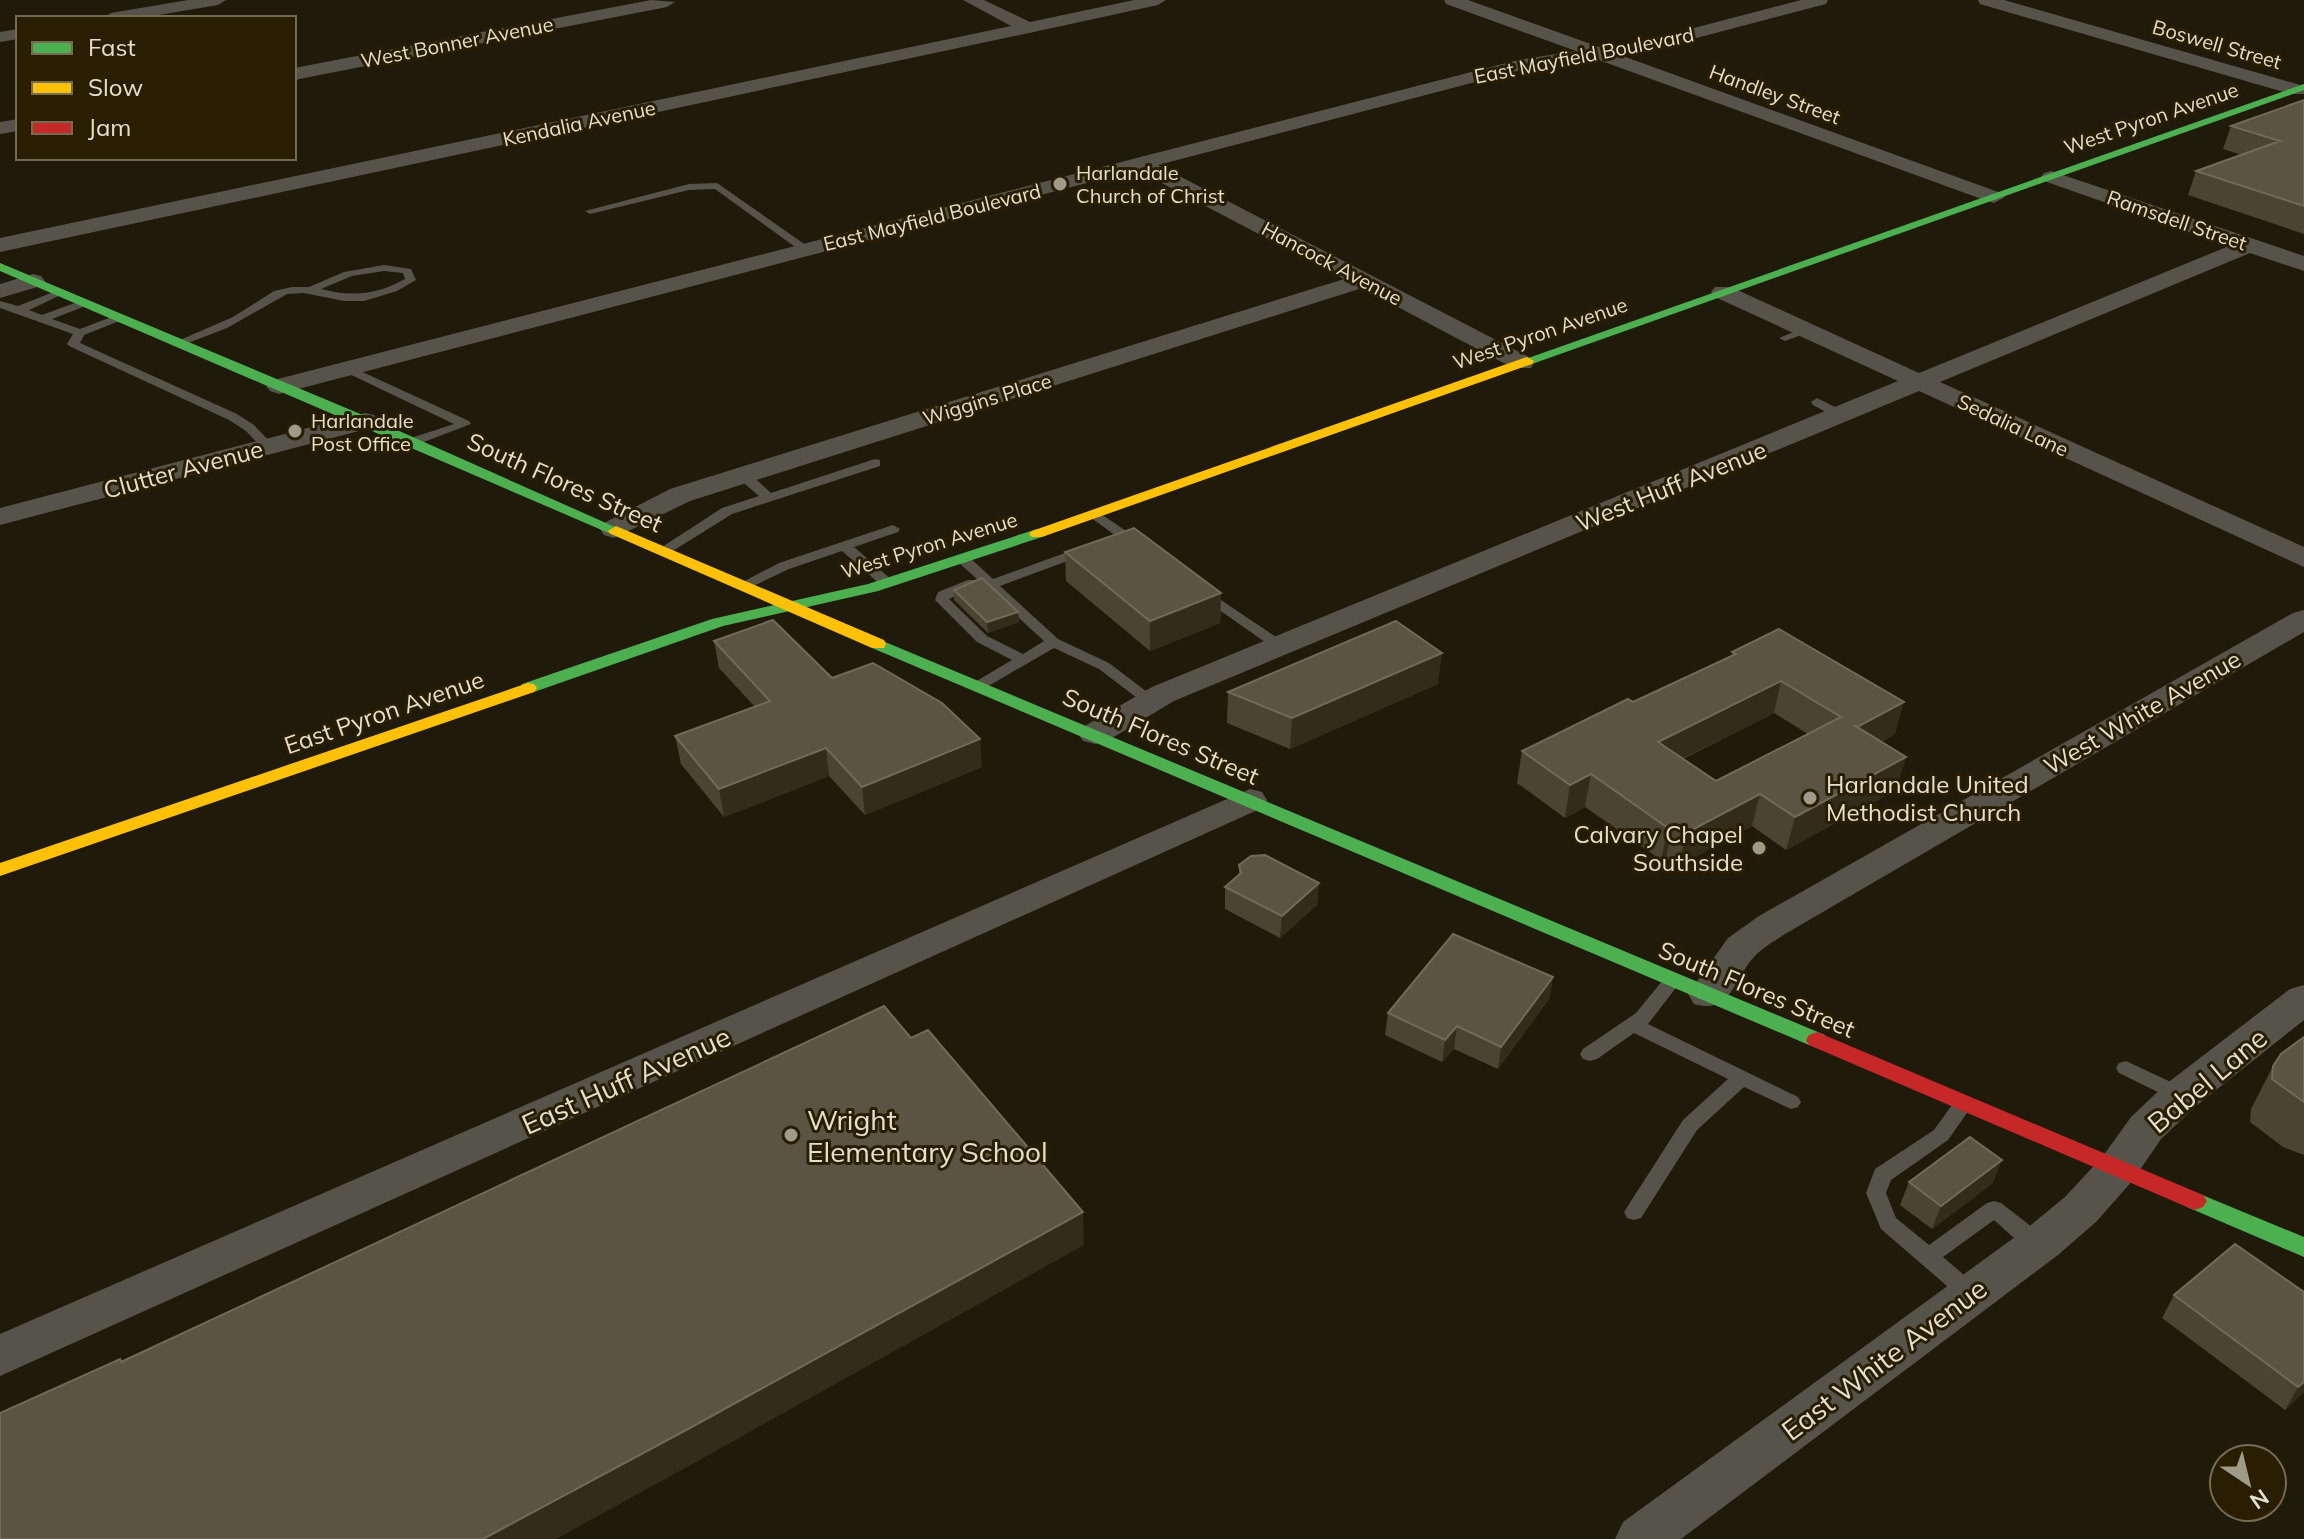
<svg xmlns="http://www.w3.org/2000/svg" width="2304" height="1539" viewBox="0 0 2304 1539" font-family="Mulish,sans-serif">
<rect width="100%" height="100%" fill="#201a0a"/>
<g fill="none" stroke-linecap="round" stroke-linejoin="round">
<path fill="#56534b" fill-rule="evenodd" d="M717,183L810,248V252H802L715,189L689,190L590,214L585,211L689,184Z
M384,265L411,269L416,280L397,291L364,301H344L304,293L287,294L227,328L183,345L173,343L233,317L274,291L292,287H309L344,272ZM384,271L403,273L405,279C376,295 353,297 321,289L352,276Z
M56,291L65,293L29,310L42,315L80,301H88V305L52,319L80,329L114,316H122V320L84,335L80,343L237,414L254,425L272,444V450H264L246,431L229,420L69,346L67,344L73,334L0,308V301L18,306Z
M1806,327L1810,328V332L1785,341L1779,338Z
M345,364L469,421L471,424L416,445H408V439L454,424L341,370V366Z
M1817,398L1847,413L1849,416L1843,420L1839,419L1813,405L1811,402Z
M875,459L880,460V466L732,514L668,554H658L656,551L722,508L759,496L738,478V472H748L771,493Z
M1095,510L1144,543V549H1134L1090,517V511Z
M893,525L900,529L898,532L854,547L892,580L894,583L892,586H882L842,551L789,569L747,589L742,590L735,586L779,563Z
M1084,546L1089,547L1091,550L1089,553L1000,586L1058,639L1109,663L1155,698L1158,701L1155,704H1145L1099,669L1054,648L985,688H975L972,685L975,682L1012,660L977,642L935,600L938,592L968,580H978L958,562L956,559L958,556H968L993,579ZM979,581L1044,641L1023,654L987,636L949,599L978,586Z
M1203,588L1285,643L1287,646L1285,649H1275L1198,595L1196,592Z
M1673,974L1679,975L1682,980L1648,1024L1798,1097L1801,1102L1798,1107L1791,1109L1744,1087L1697,1130L1641,1218L1634,1220L1627,1218L1624,1212L1683,1120L1728,1079L1634,1033L1597,1059L1590,1061L1583,1059L1580,1054L1583,1049L1636,1013L1667,975Z
M2126,1061L2188,1090L2191,1095L2188,1100L2181,1102L2174,1100L2119,1073L2116,1068L2119,1063Z
M1964,1096L1971,1098L1974,1103L1948,1140L1891,1180L1886,1193L1896,1218L1929,1245L1987,1203L1994,1201L2001,1203L2045,1237L2049,1243L2045,1249C2028,1255 2007,1231 1994,1220L1943,1257L1978,1287L1981,1293L1978,1299L1970,1302L1962,1299L1881,1229L1866,1193L1875,1169L1934,1130L1957,1098Z"/>
<path fill="#56534b" fill-rule="evenodd" d="M188,0H226L218,5L141,18H102L111,13Z
M651,0L675,2L667,7L294,80V68Z
M963,0H984L1030,22L1134,0H1166L1158,5L1029,33L0,252V238L1011,26Z
M1444,0H1468L1599,47L1644,41L1801,0H1828L1826,4L1651,50L1620,55L2001,193L2005,197L1994,203L1987,201L1596,59L1525,69L1158,165L1531,358L1534,363L1531,368H1513L1362,288L690,501L614,538L604,535L600,529L604,523L670,489L1344,279L1137,170L279,394L270,391L266,386L270,381L1518,60L1576,51L1446,4Z
M1978,0H2004L2304,86V94H2291L1980,4Z
M18,29V39L0,42V32Z
M18,119V131L0,134V122Z
M2051,171L2304,256V271L2250,253L1940,382L2304,547V567L1919,391L1174,701L1107,741L1095,744L1083,741L1078,734L1083,727L1152,687L1898,381L1715,297L1711,292L1715,287H1731L1919,373L2229,246L2044,181L2041,177L2044,173Z
M33,274L41,276L45,281L41,286L0,298V284Z
M365,413L374,415L378,421L374,427L0,525V508Z
M2304,610V632L1785,934C1775,941 1762,948 1754,957C1733,980 1731,1015 1694,1004L1688,994L1728,938L1759,916L2293,613Z
M1250,789L1262,792L1267,800L1262,808L0,1376V1334Z
M2304,985V1020L2196,1106L2161,1139L2133,1180L2097,1221L2058,1255L1681,1539H1615L1623,1522L2026,1229L2065,1197L2103,1156L2131,1117L2166,1084L2290,989Z"/>
<path fill="#4caf50" fill-rule="evenodd" d="M2304,84V90L1532,364L1520,361Z
M0,263L370,418L624,531L621,534H611L0,271Z
M1037,529L1045,534L1042,537L878,591L723,626L534,692L528,693L519,688L522,684L712,619L868,584Z
M878,639L1825,1035L1828,1040L1825,1045L1817,1048L1809,1045L872,648L870,644Z
M2195,1192L2304,1237V1257L2187,1207L2183,1201L2187,1195Z"/>
<path fill="#ffc107" fill-rule="evenodd" d="M1527,357L1534,361L1532,364L1042,537H1032L1029,534L1032,531Z
M616,526L884,640L886,644L884,648H872L611,534L608,531Z
M528,683L534,684L537,688L534,692L0,876V863Z"/>
<path fill="#c62828" fill-rule="evenodd" d="M1817,1032L2203,1195L2207,1201L2203,1207L2195,1210L2187,1207L1809,1045L1806,1040L1809,1035Z"/>
</g>
<path fill="#4b4432" fill-rule="evenodd" d="M2304,100V234L2188,195L2196,171L2242,155L2223,149L2231,126Z
M1065,552L1221,593L1220,623L1150,651L1066,581Z
M954,590L1018,612L1019,622L988,633L954,600Z
M714,641L832,678L982,767L865,815L829,776L724,817L681,764L675,736L755,707L719,668Z
M1732,652L1895,734L1881,742L1896,790L1786,850L1752,826L1679,866L1666,858L1661,860L1585,807L1565,818L1517,783L1522,751L1633,702L1732,656ZM1774,713L1808,734L1716,781L1683,759Z
M1438,684L1290,749L1227,723L1228,692Z
M1239,865L1319,883L1317,905L1280,938L1225,909V887L1239,875Z
M1553,977L1549,999L1498,1069L1454,1049L1442,1062L1385,1035L1388,1013Z
M2304,1037V1155L2283,1147L2250,1122L2251,1109L2273,1066Z
M1909,1182L1993,1183L1932,1229L1900,1205Z
M2174,1295L2304,1392L2285,1410L2162,1318Z"/>
<path fill="#332c1b" d="M1221,593L1220,623L1150,651V621Z
M1018,612L1019,622L988,633L987,622Z
M1442,653L1438,684L1290,749L1292,718Z
M1781,681L1774,713L1651,774L1658,742Z
M1904,702L1895,734L1848,759L1857,727Z
M980,739L982,767L865,815L862,787Z
M826,748L829,776L724,817L719,789Z
M1906,757L1896,790L1786,850L1795,817Z
M1591,774L1585,807L1565,818L1570,785Z
M1760,794L1752,826L1679,866L1686,833Z
M1673,825L1666,858L1661,860L1668,828Z
M1319,883L1317,905L1280,938L1282,916Z
M1553,977L1549,999L1498,1069L1501,1047Z
M1457,1026L1454,1049L1442,1062L1445,1040Z
M2002,1160L1993,1183L1932,1229L1941,1206Z
M1083,1212L1084,1245L696,1462L556,1539H483Z
M2304,1382V1392L2285,1410L2298,1387Z"/>
<path fill="#5b5443" stroke="#716a58" stroke-width="2" fill-rule="evenodd" d="M2304,100V206L2196,171L2280,141L2231,126Z
M1134,528L1221,593L1150,621L1065,552Z
M982,578L1018,612L987,622L954,590Z
M773,620L832,678L873,663L942,703L980,739L862,787L826,748L719,789L675,736L770,701L714,641Z
M1396,621L1442,653L1292,718L1228,692Z
M1779,629L1904,702L1857,727L1854,725L1906,757L1795,817L1760,794L1686,833L1673,825L1668,828L1591,774L1570,785L1522,751L1628,699L1633,702L1736,654L1732,652ZM1781,681L1841,717L1716,781L1658,742Z
M1265,855L1319,883L1282,916L1225,887L1241,873L1239,865L1251,856Z
M1453,934L1553,977L1501,1047L1457,1026L1445,1040L1388,1013Z
M884,1006L911,1038L928,1030L1083,1212L688,1429L483,1539H0V1413L120,1359L121,1362Z
M2304,1037V1102L2272,1079L2273,1066L2281,1054Z
M1970,1137L2002,1160L1941,1206L1909,1182Z
M2235,1244L2304,1292V1382L2298,1387L2174,1295Z"/>
<g fill="#a09a89" stroke="#291e01" stroke-width="3">
<circle cx="1060" cy="184" r="8"/>
<circle cx="295" cy="431" r="8"/>
<circle cx="1810" cy="798" r="8"/>
<circle cx="1759" cy="848" r="8"/>
<circle cx="791" cy="1135" r="8"/>
</g>
<g text-anchor="middle" dominant-baseline="central" stroke-width="6" stroke-linejoin="round" paint-order="stroke">
<g font-size="20" fill="#e5dfce" stroke="#291e01">
<text transform="translate(457 42) rotate(-11)">West Bonner Avenue</text>
<text transform="translate(2217 44) rotate(16)">Boswell Street</text>
<text transform="translate(1584 55) rotate(-11)">East Mayfield Boulevard</text>
<text transform="translate(1775 94) rotate(20)">Handley Street</text>
<text transform="translate(2151 118) rotate(-19)">West Pyron Avenue</text>
<text transform="translate(579 123) rotate(-12)">Kendalia Avenue</text>
<text transform="translate(932 217) rotate(-14)">East Mayfield Boulevard</text>
<text transform="translate(2177 220) rotate(19)">Ramsdell Street</text>
<text transform="translate(1332 263) rotate(28)">Hancock Avenue</text>
<text transform="translate(1540 333) rotate(-19)">West Pyron Avenue</text>
<text transform="translate(987 399) rotate(-17)">Wiggins Place</text>
<text transform="translate(2013 425) rotate(25)">Sedalia Lane</text>
<text transform="translate(929 545) rotate(-17)">West Pyron Avenue</text>
</g>
<g font-size="20" fill="#e5dfce" stroke="#291e01" text-anchor="start">
<text x="1076" y="172">Harlandale<tspan x="1076" dy="23">Church of Christ</tspan></text>
<text x="311" y="420">Harlandale<tspan x="311" dy="23">Post Office</tspan></text>
</g>
<g font-size="24" fill="#e5dfce" stroke="#291e01">
<text transform="translate(183 469) rotate(-15)">Clutter Avenue</text>
<text transform="translate(565 482) rotate(24)">South Flores Street</text>
<text transform="translate(1671 486) rotate(-22)">West Huff Avenue</text>
<text transform="translate(384 712) rotate(-19)">East Pyron Avenue</text>
<text transform="translate(2142 712) rotate(-30)">West White Avenue</text>
<text transform="translate(1161 736) rotate(23)">South Flores Street</text>
<text transform="translate(1757 989) rotate(23)">South Flores Street</text>
</g>
<g font-size="24" fill="#e5dfce" stroke="#291e01" text-anchor="start">
<text x="1826" y="784">Harlandale United<tspan x="1826" dy="28">Methodist Church</tspan></text>
<text x="1743" y="834" text-anchor="end">Calvary Chapel<tspan x="1743" dy="28">Southside</tspan></text>
</g>
<g font-size="28" fill="#e5dfce" stroke="#291e01">
<text transform="translate(626 1080) rotate(-24)">East Huff Avenue</text>
<text transform="translate(2207 1080) rotate(-40)">Babel Lane</text>
<text transform="translate(1884 1359) rotate(-37)">East White Avenue</text>
</g>
<g font-size="28" fill="#e5dfce" stroke="#291e01" text-anchor="start">
<text x="807" y="1119">Wright<tspan x="807" dy="32">Elementary School</tspan></text>
</g>
</g>
<rect x="16" y="16" width="280" height="144" fill="#291e01" stroke="#746b53" stroke-width="2"/>
<rect x="32" y="42" width="40" height="12" fill="#4caf50" stroke="#746b53" stroke-width="2"/>
<text x="88" y="56" font-size="24" fill="#e5dfce">Fast</text>
<rect x="32" y="82" width="40" height="12" fill="#ffc107" stroke="#746b53" stroke-width="2"/>
<text x="88" y="96" font-size="24" fill="#e5dfce">Slow</text>
<rect x="32" y="122" width="40" height="12" fill="#c62828" stroke="#746b53" stroke-width="2"/>
<text x="88" y="136" font-size="24" fill="#e5dfce">Jam</text>
<g transform="translate(2248 1483) rotate(145)"><circle r="38" fill="#291e01" stroke="#746b53" stroke-width="2"/>
<path d="M0-6L14 30L0 20L-14 30Z" fill="#a09a89"/>
<text y="-12" font-size="22" font-weight="bold" text-anchor="middle" fill="#e5dfce">N</text>
</g>
</svg>
